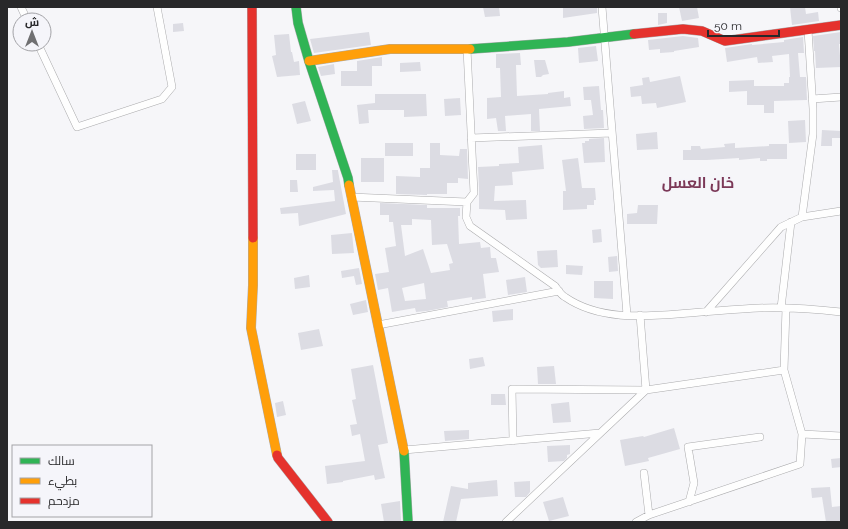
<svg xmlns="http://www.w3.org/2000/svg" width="848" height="529" viewBox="0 0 848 529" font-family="Raleway,Cairo,sans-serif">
<rect width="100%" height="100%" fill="#f6f6f9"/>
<path fill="#dcdce3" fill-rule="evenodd" d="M483,7H499L500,16L485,17Z
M563,7H597V13L563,18Z
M679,7H697L699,18L682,21Z
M790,7H805L806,14L818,12L819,21L792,25Z
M658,13H667V23L658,25Z
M183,23L184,31L173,32V24Z
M369,32L371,45L314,53L310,39Z
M841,32V44H839L841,67L816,68L815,51H814L813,36Z
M289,34L291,52H292L294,62L299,61L300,75L277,77L272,56L276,55L274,35Z
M683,36L698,38L699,47L674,51V52L660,53V49L649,50L648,40Z
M803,37L804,53H798L800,77H806L807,100L774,101V113H764V105H747V91L729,92V81L754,80V86H784V83H789V77H790L789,54L772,56L773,62L758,63L757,57L727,62L725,48L752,44V45L784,42V40Z
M596,46L598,61L579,63L578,48Z
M520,53L521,65H516L517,96L548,94V93L564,91V98L570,97L571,106L539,109L540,131H531V114L505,116L506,131H498L496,118L487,119V98L501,97L500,68H496V54Z
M382,57V66H372V86H341V71H357V61Z
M534,60H545L549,74L543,75L541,77H536Z
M420,62L421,71L400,72V63Z
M334,64L335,74L321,76L318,67Z
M680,76L686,102L657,108L656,103L642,104L641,96L631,97L630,87L643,85L642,78L649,77L650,82Z
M599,86L601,110H603L604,128L584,129L583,116L593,115L591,100H584L583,87Z
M375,94H426L427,116L404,117V110H368L369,123L359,124L357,105L375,103Z
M460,98L461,115L445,116L444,99Z
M305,101L311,121L297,124L292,104Z
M805,120L806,142L789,143L788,121Z
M822,130L841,131V138H832V146H821Z
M657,132L658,149L637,150L636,134Z
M604,138L605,162L584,163L582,143H585V141H589V139Z
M385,143H413V156H385Z
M430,143H440V155L459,156L460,149H467L468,179L458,178V183H447V194H427V195L396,194V176L420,177V168H430Z
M735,143V148L769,146V144H787V159H767V161H760V158L739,160V158L707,160H683V150H691V146H700L701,149L725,147L724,144Z
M542,145L544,169L512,172L513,185L495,186L494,201L526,200L527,219L506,220L505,210L479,209V188L478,167L499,166V164L519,163L518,147Z
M296,154H316V170H296Z
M361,158H384V182H361Z
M578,158L582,188H595L596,200H594V205H587V209L563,210V191H566L562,160Z
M332,170H338V171L346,214L299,226L298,213L281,214L280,208L335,201L334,190L313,191V187L333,182Z
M290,180H297L298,192H290Z
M380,203L427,205V208H460V216H458L459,244L480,242L481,248L490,247L491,258H496L499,272L483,274L486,298L472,300V297L447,301L448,307L427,311L416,312L415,308L392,312L388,288L378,290L375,274L389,272L385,248L396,246L393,222H389V215H380ZM412,219L431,220L432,245L447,244L453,263L449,264L450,270L431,273L423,249L405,256L401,225H412ZM424,283L426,299L405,301L402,288Z
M638,205H658L657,224H627V214L637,213Z
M601,229L602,242L593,243L592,230Z
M352,233L354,253L332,254L331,235Z
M557,250L558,267L541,268L538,265L537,251Z
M617,256L618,271L609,272L608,257Z
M566,265L583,266L582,275L566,274Z
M359,268L362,284L356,285L354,276L342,278L341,271Z
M309,275L310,287L295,289L294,278Z
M525,277L527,292L508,295L506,280Z
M594,281H613V299L594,298Z
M366,300L368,312L353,315L350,304Z
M513,309V320L493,322L492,311Z
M319,329L323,346L301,350L298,333Z
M483,357L485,366L470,369L469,359Z
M373,365L388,443L378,445L385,478L375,480L374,475L343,481V482L327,484L325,466L365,461L360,434L352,436L350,425L357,424L352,400L356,399L351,369Z
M554,366L556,384H538L537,367Z
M491,394H505L506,405H491Z
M283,401L286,415L277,417L275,403Z
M569,402L571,422L553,423L551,404Z
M674,428L680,449L648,458L649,461L625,466L620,440L643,436L644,437Z
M469,430V439L445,441L444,431Z
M570,445V454L567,455V458L564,461L548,462L547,446Z
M841,458V467L832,468L831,459Z
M497,480L498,496L461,499L456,522H443L451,486L468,489V483Z
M530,481V492L526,497H515L514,482Z
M830,487L832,507L841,506V522H826L822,497L812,498L811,488Z
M563,497L569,516L549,521L543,502Z
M400,501L401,521L384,522L381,504Z"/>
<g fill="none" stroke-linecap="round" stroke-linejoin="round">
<defs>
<path id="street" d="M21,7L27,20
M602,7L627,315
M841,7V8
M38,44L77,127L162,99L172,87L157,7
M812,99L841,97
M471,138L612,133
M351,197L467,202L474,193L467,49
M467,202L466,217L470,226L555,286C558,290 561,295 565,297C601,322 649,316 690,313C713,311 736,309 759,308C787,307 814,309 841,312
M802,217L813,134V109L808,30
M781,308L791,222
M786,308L784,370L802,434
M706,312L781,227L802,217L841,211
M378,325L559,291
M513,441L512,389L646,390L640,315
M404,450L600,433
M644,473L649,515
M689,502L694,483L688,447L760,437
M506,522L646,390L784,370
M636,522L649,515L800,464L802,434L841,436"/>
<path id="fast" d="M296,7L298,23L309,61L348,178L349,185
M470,49L568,42L634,34
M404,451L408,522"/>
<path id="slow" d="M309,61L390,49H470
M349,185L404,451
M253,238V285L251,328L277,455"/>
<path id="jam" d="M252,7L253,238
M634,34L683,29L702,31L725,41L841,25
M277,455L278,458L328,522"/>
</defs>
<use href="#street" stroke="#ababad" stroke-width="8"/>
<use href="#fast" stroke="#ababad" stroke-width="10"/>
<use href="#slow" stroke="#ababad" stroke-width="10"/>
<use href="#jam" stroke="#ababad" stroke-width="10"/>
<use href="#street" stroke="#fefefe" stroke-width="7"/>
<use href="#fast" stroke="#30b455" stroke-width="9"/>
<use href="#slow" stroke="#ff9f0a" stroke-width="9"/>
<use href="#jam" stroke="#e5322d" stroke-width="9"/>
</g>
<g text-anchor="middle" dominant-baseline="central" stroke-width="3" stroke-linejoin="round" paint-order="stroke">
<g font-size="15" font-weight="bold" fill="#7b3857" stroke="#f5f5fa">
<text x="698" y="183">خان العسل</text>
</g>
</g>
<rect width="848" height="529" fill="none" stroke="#28282a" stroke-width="16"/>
<rect x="12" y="445" width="140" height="72" fill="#f5f5fa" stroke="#a3a3a7"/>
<rect x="20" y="458" width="20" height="6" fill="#30b455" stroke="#a3a3a7"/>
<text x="48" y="465" font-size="12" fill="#28282a">سالك</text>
<rect x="20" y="478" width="20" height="6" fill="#ff9f0a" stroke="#a3a3a7"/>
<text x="48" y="485" font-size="12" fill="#28282a">بطيء</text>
<rect x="20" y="498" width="20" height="6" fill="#e5322d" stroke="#a3a3a7"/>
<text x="48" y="505" font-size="12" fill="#28282a">مزدحم</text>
<g transform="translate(32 32)"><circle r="19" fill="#f5f5fa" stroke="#a3a3a7"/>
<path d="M0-3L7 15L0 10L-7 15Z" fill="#707072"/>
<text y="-6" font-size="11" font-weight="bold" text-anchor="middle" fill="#28282a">ش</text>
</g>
<path d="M708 30v6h71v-6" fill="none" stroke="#28282a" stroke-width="2"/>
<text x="714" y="30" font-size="12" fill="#28282a" stroke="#f5f5fa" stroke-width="3" paint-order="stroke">50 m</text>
</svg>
